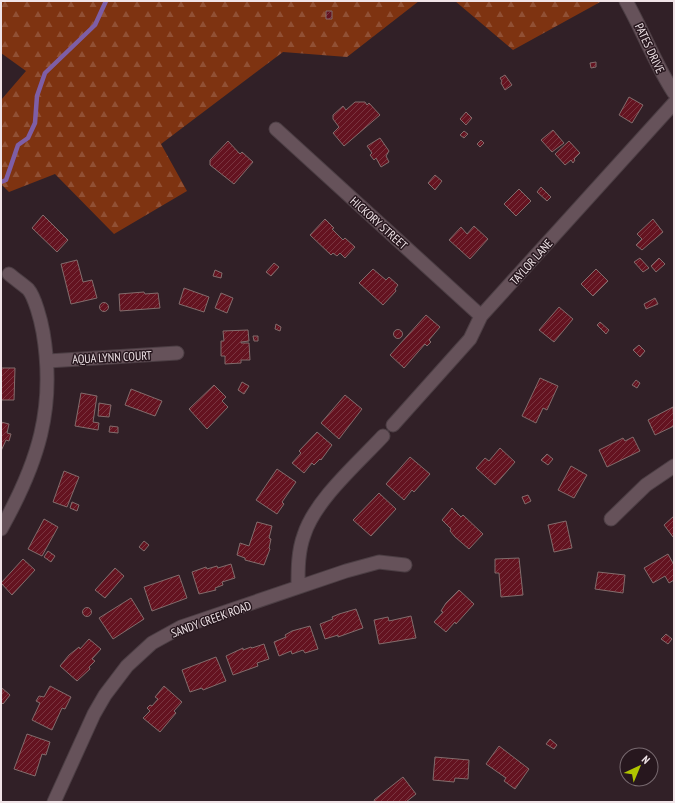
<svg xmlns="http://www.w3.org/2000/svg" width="675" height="803" viewBox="0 0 675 803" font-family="'PT Sans Narrow',sans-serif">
<defs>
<pattern id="forest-firs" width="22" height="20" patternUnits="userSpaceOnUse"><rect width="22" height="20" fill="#7e3311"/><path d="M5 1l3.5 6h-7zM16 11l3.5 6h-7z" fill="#915034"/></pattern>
<pattern id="building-hatch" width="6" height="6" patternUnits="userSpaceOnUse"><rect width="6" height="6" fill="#641320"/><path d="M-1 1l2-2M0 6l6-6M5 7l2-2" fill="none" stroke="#7a3540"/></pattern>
</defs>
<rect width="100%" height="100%" fill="#312027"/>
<path fill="url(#forest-firs)" d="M1,1H419L347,57L283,52L161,144L187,191L114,234L55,174L9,192L1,184V100L26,71L1,53Z
M455,1H602L513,50Z"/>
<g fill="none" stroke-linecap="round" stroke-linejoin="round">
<path stroke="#7e5ea6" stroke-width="4.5" d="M1,182L6,180L18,145L28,138L35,123L37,96L45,73L95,25L106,1"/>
</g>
<path fill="url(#building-hatch)" stroke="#826c6c" d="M326,11H332V19H326Z
M596,62V67L591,68L590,63Z
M505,75L512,85L505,90L501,83L502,81L500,78Z
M629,97L643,105L632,123L619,115Z
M355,102H365L367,105L369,103L380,115L344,146L333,133L339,127L333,119V115L343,106L346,110Z
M466,112L472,118L466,125L460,119Z
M553,130L564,143L552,152L541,140Z
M464,131L468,134L464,138L460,135Z
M380,138L389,151L386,156L389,162L381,167L376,158L374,160L370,155L372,153L367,146Z
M481,140L484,143L480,147L477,144Z
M228,141L240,154L242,152L253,162L234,184L210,165V160Z
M569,141L580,153L574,159L575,160L573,163L571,160L565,165L555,154Z
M435,175L442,181L435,190L428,183Z
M541,187L551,197L547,201L537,192Z
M519,189L531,201L516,216L504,204Z
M43,215L68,240L57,252L32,228Z
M325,219L334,228L332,229L343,240L345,238L355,247L345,258L340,253L337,256L333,253L331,255L310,235Z
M653,219L663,232L642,250L636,245L642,239L637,234Z
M474,226L488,239L470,259L449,240L461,227L467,234Z
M640,258L649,268L643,272L634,262Z
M659,258L665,264L656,272L651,266Z
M77,260L83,282L92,280L97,298L71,304L61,264Z
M274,263L279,267L271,276L266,272Z
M373,269L386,280L389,277L398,285L395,289L396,291L383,305L359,283Z
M596,269L608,281L593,296L581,284Z
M215,270L222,273L221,278L213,276Z
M184,288L209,297L204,312L179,304Z
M144,292L145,294L158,293L160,308L120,311L119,294Z
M221,293L233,298L227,313L215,308Z
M655,298L658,304L646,309L644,304Z
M99.5 307a4.5 4.5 0 1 1 9 0a4.5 4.5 0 1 1-9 0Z
M559,307L573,319L554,342L539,330Z
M426,315L440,327L429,340L431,342L427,346L425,344L404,368L390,355Z
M600,322L609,330L606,334L597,325Z
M276,324L281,327L280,331L275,329Z
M393.5 334a4.5 4.5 0 1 1 9 0a4.5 4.5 0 1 1-9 0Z
M248,330L249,341L241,342V343H249L250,360H241V363L225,364V356H221V341H224L223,331Z
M253,336H258V341H254Z
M639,345L645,351L640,357L633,350Z
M1,368H15L14,400H1Z
M540,378L558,386L547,410L543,408L536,423L522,416Z
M636,380L640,383L637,388L632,385Z
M242,382L249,386L244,394L238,390Z
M214,385L226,397L222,401L228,407L207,429L189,409Z
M131,389L162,401L155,416L125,405Z
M81,393L97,396L93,422L99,423L98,430L75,426Z
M345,395L362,409L339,439L321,423Z
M99,403L111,405L109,417L98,416Z
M673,407L674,426L655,435L648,420Z
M1,422L9,424L7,433L11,434L9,441L6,440L1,451Z
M110,426L118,427V433L109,432Z
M317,432L332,445L321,460L320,459L314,465L312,463L304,473L292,463L301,453L299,451Z
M633,437L640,451L607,467L599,450L623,438L625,441Z
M500,448L515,462L495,485L476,468L485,458L489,461Z
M547,454L553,459L548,465L541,460Z
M410,457L430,474L414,492L412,490L404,500L386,484Z
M571,466L587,475L574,498L558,490Z
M277,469L296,482L282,502L284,504L277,514L256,500Z
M64,471L79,477L67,507L53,502Z
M379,493L396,509L371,536L353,520Z
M528,495L531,501L525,504L522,497Z
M72,502L79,505L77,511L70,508Z
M452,508L461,517L463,515L483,534L469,549L455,537L450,531L451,529L442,520Z
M674,516V537H673L664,525Z
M44,519L58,527L42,556L28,549Z
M566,521L572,548L554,552L548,525Z
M257,522L272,526L269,538L271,539L269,548L270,549L264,565L245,560V558L237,555L240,543L249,546Z
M144,541L149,545L144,551L139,547Z
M48,551L55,556L51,562L44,557Z
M668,554L674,565V580L669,583L665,576L653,583L644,568Z
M519,558L523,595L501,597L499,573H495V559Z
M23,559L35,570L12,595L1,583Z
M231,564L235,578L222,582L223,585L215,588L216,590L199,594L192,572L206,567L207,569L217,566L218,568Z
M115,568L124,576L105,598L95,590Z
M598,572L625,575L623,593L595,589Z
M179,575L187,598L152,611L144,587Z
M459,590L474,604L456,624L455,622L446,632L434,622L443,612L441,611L446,603Z
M131,598L144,619L113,639L99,618Z
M82.5 612a4.5 4.5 0 1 1 9 0a4.5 4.5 0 1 1-9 0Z
M356,609L363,628L338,637V635L325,639L320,624L333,619L332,617L339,614Z
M411,616L416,638L379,644L374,620L388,617L389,621Z
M310,626L318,649L305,653L303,650L292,654L291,651L279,656L274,642L286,637L285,635L292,631Z
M666,634L672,639L668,644L661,639Z
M89,639L101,649L92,659L95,661L89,667L90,669L77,681L60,666L69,655L79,647L80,649Z
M264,644L269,659L257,663L258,666L233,675L226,656L243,648V650L251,647L252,648Z
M216,657L226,681L203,690L202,688L190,692L182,670Z
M50,686L71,697L65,709L62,708L52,730L32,720L40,703L36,701L39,696L44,697Z
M164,686L182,702L174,711L176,713L160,732L143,718L150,711L147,708L150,705L152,706L158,699L155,697Z
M2,688L10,695L3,704L1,702Z
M27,734L50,742L46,755L42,754L35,776L14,769Z
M550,739L557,745L554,749L546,744Z
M499,746L529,769L515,789L504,781L506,778L486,764Z
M435,757L469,760L468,779L455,778L454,782L433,780Z
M403,777L416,794L406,802H375L374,800Z"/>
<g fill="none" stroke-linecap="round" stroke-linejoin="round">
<defs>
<path id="street" d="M626,1C643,31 655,64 674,93
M276,129L481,316
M48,361L177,353
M393,425L470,339L481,316L674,103
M611,519L646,485L674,466
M1,529C38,463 56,408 43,332C41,321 35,297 28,289C22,284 15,279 9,274
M298,587C298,569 298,551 304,535C315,500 358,463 383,436
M54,802L94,714L105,695L127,666L152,643L181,627L346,571L379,562L405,565"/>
</defs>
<use href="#street" stroke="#4c3e44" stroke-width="15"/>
<use href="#street" stroke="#66525a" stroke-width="13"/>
</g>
<g text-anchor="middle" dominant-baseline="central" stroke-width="3" stroke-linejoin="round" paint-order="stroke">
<g font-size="12" fill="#f0e4e8" stroke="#27171e">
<text transform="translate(650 48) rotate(65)">PATES DRIVE</text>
<text transform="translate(379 223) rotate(42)">HICKORY STREET</text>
<text transform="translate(531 262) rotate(-48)">TAYLOR LANE</text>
<text transform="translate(112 357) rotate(-3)">AQUA LYNN COURT</text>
<text transform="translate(211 619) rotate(-20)">SANDY CREEK ROAD</text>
</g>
</g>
<rect width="675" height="803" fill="none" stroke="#f0e4e8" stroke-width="4"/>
<g transform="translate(639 767) rotate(44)"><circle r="19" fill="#27171e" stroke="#77696f"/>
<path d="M0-3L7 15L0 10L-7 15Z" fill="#b0c500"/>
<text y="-6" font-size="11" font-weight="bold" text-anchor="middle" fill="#f0e4e8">N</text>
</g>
</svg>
